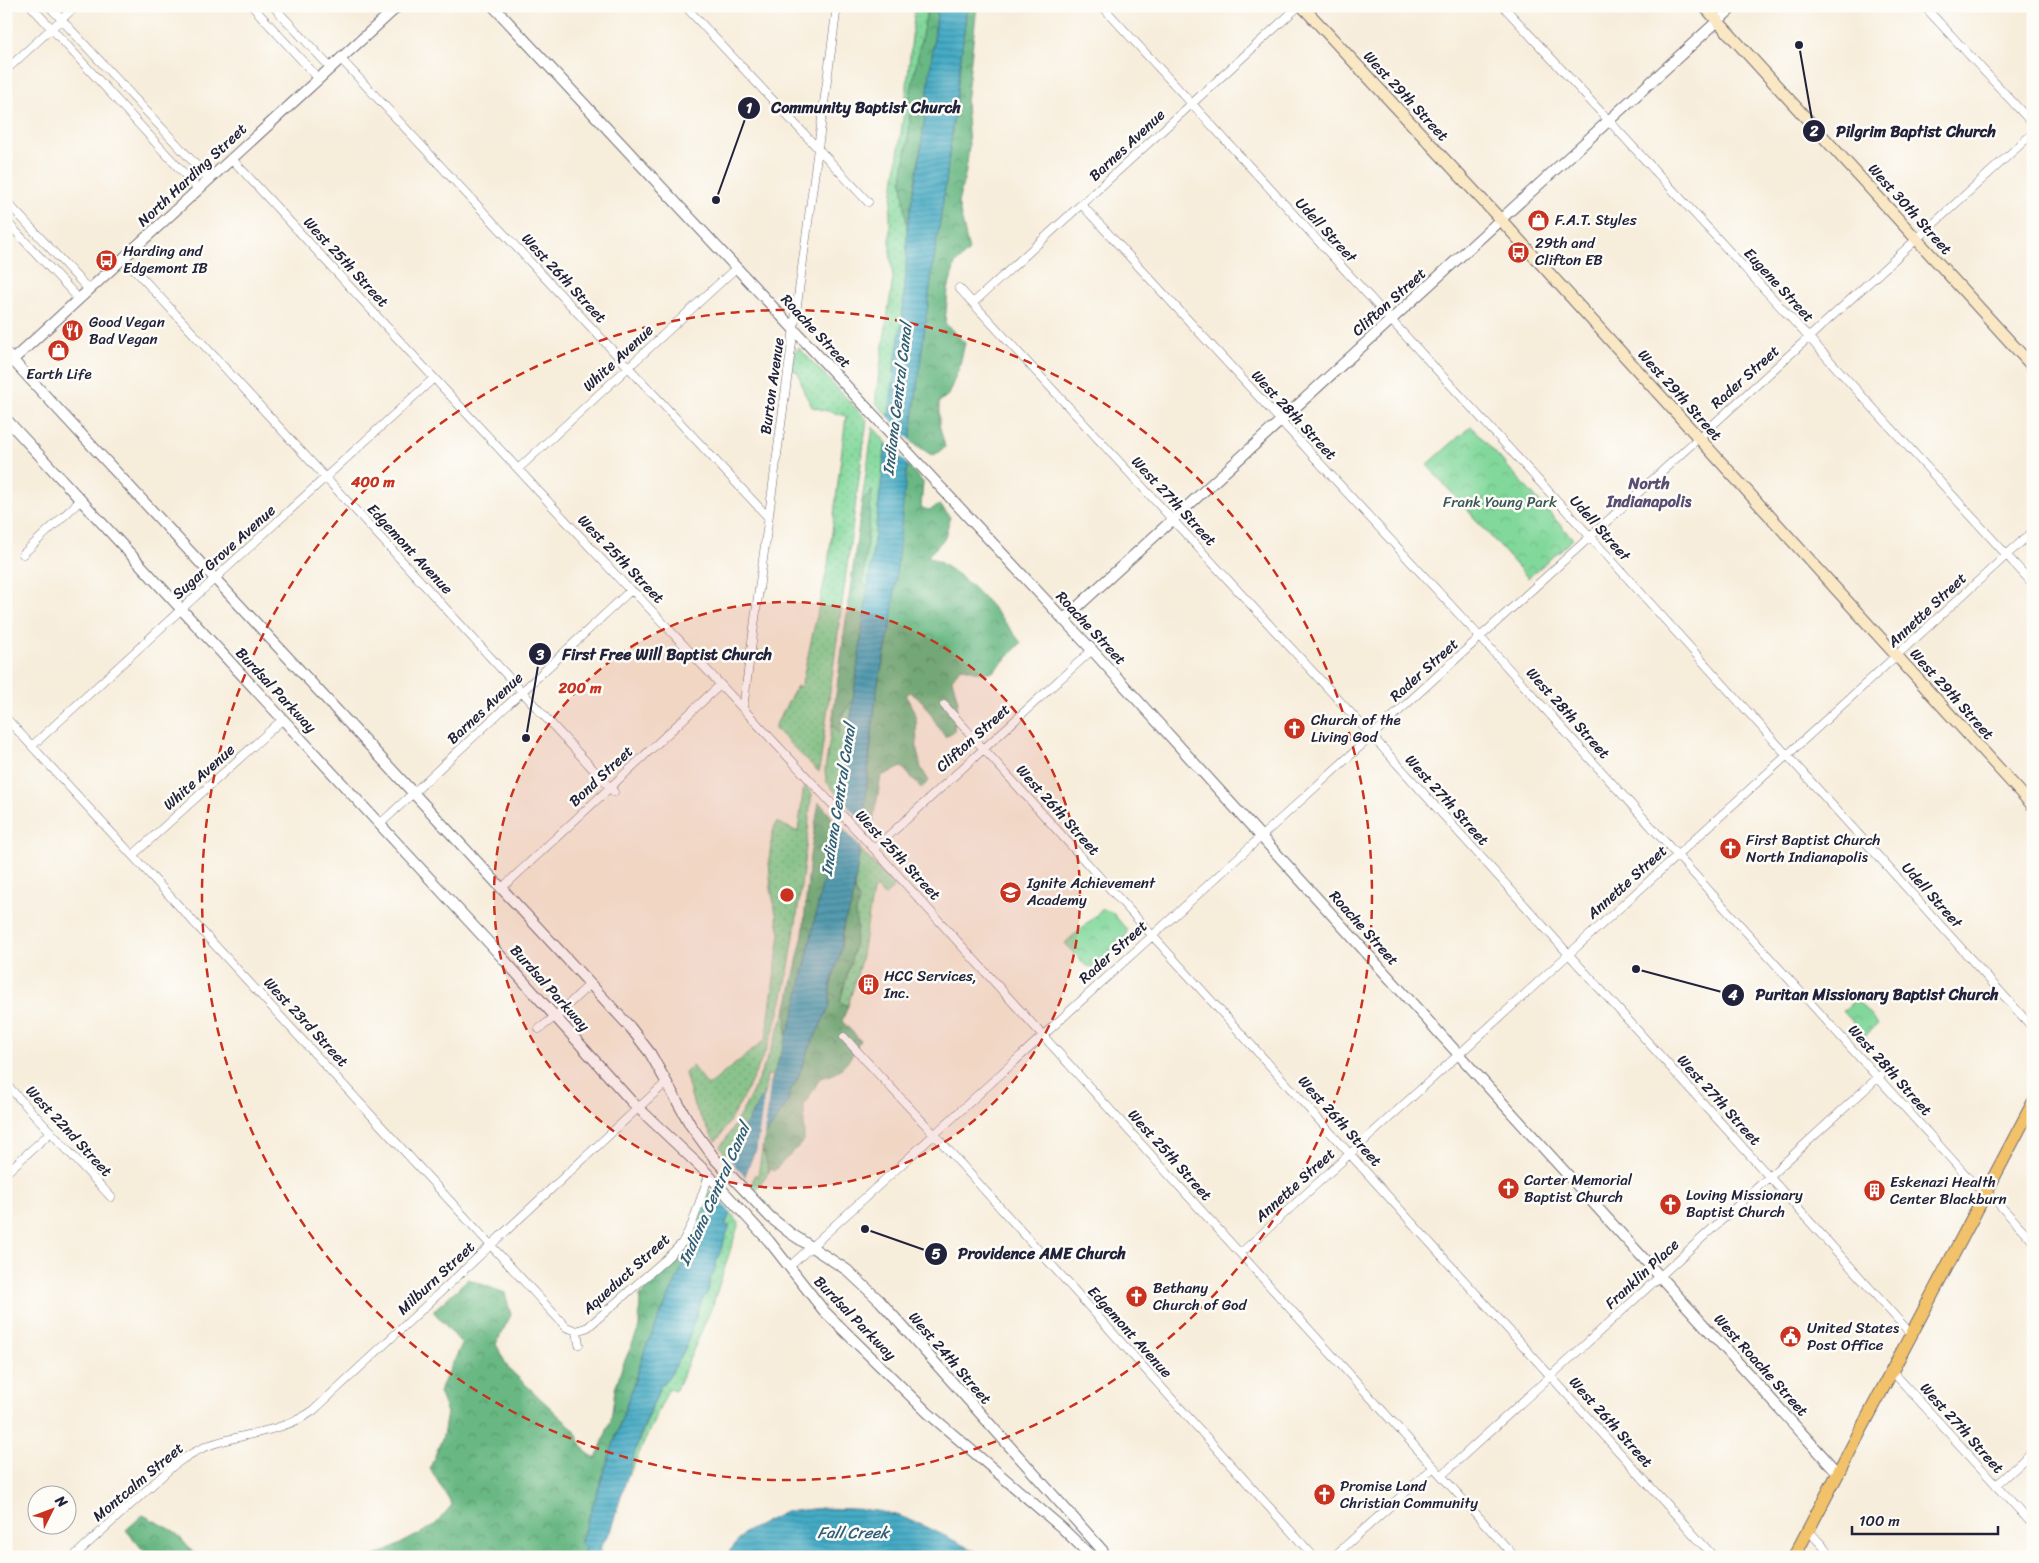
<svg xmlns="http://www.w3.org/2000/svg" width="2039" height="1563" viewBox="0 0 2039 1563" font-family="Sriracha,sans-serif">
<defs>
<pattern id="grass-dots" width="8" height="8" patternUnits="userSpaceOnUse" patternTransform="scale(1.25)"><rect width="8" height="8" fill="#82d89b"/><path d="M2 2h.1M6 6h.1" fill="none" stroke="#70b986" stroke-width="1.8" stroke-linecap="round"/></pattern>
<pattern id="forest-crowns" width="20" height="18" patternUnits="userSpaceOnUse" patternTransform="scale(1.25)"><rect width="20" height="18" fill="#69b883"/><path d="M2 6a3 3 0 1 1 6 0M12 15a3 3 0 1 1 6 0" fill="none" stroke="#56956c"/></pattern>
<pattern id="park-crowns" width="20" height="18" patternUnits="userSpaceOnUse" patternTransform="scale(1.25)"><rect width="20" height="18" fill="#82d89b"/><path d="M2 6a3 3 0 1 1 6 0M12 15a3 3 0 1 1 6 0" fill="none" stroke="#70b986"/></pattern>
<pattern id="water-rules" width="6" height="5" patternUnits="userSpaceOnUse" patternTransform="scale(1.25)"><rect width="6" height="5" fill="#44aac4"/><path d="M0 2.5h6" fill="none" stroke="#388aa0"/></pattern>
</defs>
<rect width="100%" height="100%" fill="#fdfcf7"/>
<filter id="ink" filterUnits="userSpaceOnUse"><feTurbulence type="fractalNoise" baseFrequency=".02" numOctaves="2"/><feDisplacementMap in="SourceGraphic" scale="10" xChannelSelector="R" yChannelSelector="G"/><feConvolveMatrix kernelMatrix="1 2 1 2 8 2 1 2 1" color-interpolation-filters="sRGB"/></filter>
<filter id="wash" filterUnits="userSpaceOnUse"><feTurbulence type="fractalNoise" baseFrequency=".0096" numOctaves="4" result="noise"/><feDisplacementMap in="SourceGraphic" scale="20" xChannelSelector="R" yChannelSelector="G"/><feGaussianBlur stdDeviation="1.12" result="paint"/><feColorMatrix in="noise" values="0 0 0 0 0 0 0 0 0 0 0 0 0 0 0 0 0 1.4 0 .05"/><feComposite in="paint" operator="in"/></filter>
<g filter="url(#wash)">
<rect width="100%" height="100%" fill="#f7eddb"/>
<path fill="url(#grass-dots)" stroke="#527d6b" d="M915,6H928L910,96V127L902,181L907,228L906,271L902,320L889,417L876,403V394L893,278L890,251V214L906,96Z
M799,348L867,420L819,772L774,728L797,686L801,687L828,565L846,416L812,407L804,392L798,372L792,370L795,353Z
M873,427L886,442L868,589L863,582L872,491L862,501Z
M853,700L839,797L826,781L825,770L832,724L839,734L842,716Z
M804,785L812,794C809,809 809,825 807,839C800,893 794,948 782,1001C771,1048 745,1097 719,1138L715,1141L694,1106L685,1073L692,1066L708,1086L766,1039L780,934L771,888L769,861L772,836L776,822L798,832Z
M860,849L891,883L893,888L884,896L876,888L873,891L861,960L848,1006L840,1002L853,952L857,927L855,916L859,900L854,889Z
M787,1007L786,1034L789,1031L772,1080V1076L767,1075L765,1093L728,1158L720,1147C751,1104 769,1056 787,1007Z
M762,1151L764,1152L769,1172L756,1189L752,1185L754,1175H758Z
M708,1190L714,1194L686,1259L681,1253L690,1236Z
M730,1212L739,1223L713,1304L678,1386L675,1391L669,1388L630,1473H627L660,1387L668,1379L685,1349L701,1301L708,1292L710,1279L714,1273L716,1263L729,1226H725Z"/>
<path fill="url(#forest-crowns)" stroke="#466d5f" d="M928,6H938L921,149L907,228L902,181L910,127V96Z
M967,6H977L966,103L969,146L966,171L958,203L969,251L955,264L948,290L945,323L965,343L959,368L948,395L939,402V424L945,447L933,456L910,441L933,265L946,182Z
M907,465L923,482L921,508L929,510L940,505L950,517L945,538L928,556C968,576 995,608 1021,643L993,672L980,673L961,667L952,679L958,701L954,731L945,737L923,702L910,692L906,696L916,715L917,750L921,768L929,781L921,788L902,767L881,776L873,822L863,823L877,687L887,645Z
M872,490L863,582L868,589L853,700L842,716L839,734L832,724L862,501Z
M819,802L837,823L836,827C824,874 815,922 804,969C800,988 798,1021 786,1035L787,1007L803,934L810,856Z
M854,889L859,900L855,916L857,927L853,952L840,1002L848,1006L842,1021L860,1040C850,1060 843,1074 820,1078L804,1106V1141L774,1171L771,1169L769,1172L764,1152L762,1151L763,1138L787,1102L789,1093L797,1080L807,1053L830,1006V987L840,954L844,921L850,909Z
M681,1253L686,1259L646,1347L580,1543L585,1548L582,1557H372L387,1551L434,1526L452,1505L430,1468L443,1436L447,1413L439,1392L462,1344L433,1311L468,1279L505,1293L511,1315L496,1344L508,1368L574,1430L585,1451L596,1459L611,1420L615,1389L622,1367L639,1328L640,1295Z
M143,1515L174,1531L197,1557H149L126,1530Z"/>
<path fill="url(#park-crowns)" stroke="#527d6b" d="M1471,426L1573,539L1528,578L1427,465Z
M1103,909L1112,912L1127,930L1125,938L1093,967L1086,966L1065,943Z
M1856,999L1878,1024L1865,1036L1843,1011Z"/>
<path fill="url(#water-rules)" stroke="#336680" d="M938,6H967L946,182L933,265L907,466L891,626L877,687L869,759L864,820L854,889L850,909L844,921L840,954L830,987V1006L807,1053L797,1080L789,1093L788,1102L753,1155L725,1226L730,1225L716,1263L714,1273L710,1279L708,1292L701,1301L685,1349L668,1379L660,1387L640,1436L610,1532L601,1546L599,1557H582L585,1548L580,1544L646,1347L688,1255L730,1151L772,1080L796,1008L825,871L836,827L841,777L850,724L879,503L895,362L902,320L906,271L907,228L921,149Z
M821,1508C846,1509 874,1508 899,1516C926,1525 952,1540 977,1552L982,1557H725L744,1533L785,1512Z"/>
<path fill="#f7eddb" d="M887,415L913,443L909,466L884,440Z
M837,795L866,826L862,849L835,819Z
M771,1076L763,1145L756,1154L766,1086Z
M726,1156L746,1178L732,1214L712,1191L716,1181L719,1178L718,1176Z"/>
</g>
<g filter="url(#ink)">
<g fill="none" stroke-linecap="round" stroke-linejoin="round">
<defs>
<path id="minor" d="M31,6L198,189
M49,6L209,179
M252,6L318,78
M273,6L330,67
M685,6L868,202
M1102,6L1585,531L2033,1028
M1503,6L1813,342L2033,584
M1924,6L2033,124
M340,58L768,517
M6,70L76,6
M231,158L626,586L637,595L874,849L1515,1557
M6,201L89,290
M1082,205L1480,637L1973,1183L1995,1200L2033,1241
M6,221L79,299
M124,258L614,792
M959,288L1372,736L1911,1334
M973,303L1299,6
M518,469L736,268
M23,554L81,500
M944,705L1714,1557
M743,709L837,6
M6,718L566,1327L577,1331L579,1344
M32,746L434,378
M380,824L631,590
M874,849L1092,650
M133,855L283,719
M501,889L720,685
M539,1029L556,1016L590,984
M844,1037L934,1134L1314,1557
M6,1084L111,1197
M6,1173L51,1132
M1241,1253L2033,531
M789,1267L2033,133
M577,1331L588,1327L666,1259L682,1243L692,1224L709,1175
M1892,1371L2033,1525
M1442,1475L1883,1073
M1996,1485L2033,1451
M1808,1530L1833,1557
M73,1557L173,1466C185,1457 196,1450 210,1445C244,1433 284,1432 314,1410L638,1108L667,1082
M1333,1557L1434,1467"/>
<path id="tertiary" d="M493,6L1092,650L1838,1473
M6,353L630,1027L650,1053L691,1126L715,1159L770,1217L790,1233L847,1270L880,1301L1103,1551L1104,1557
M6,366L398,6
M6,419L490,944L631,1101L704,1170L769,1241L824,1311L928,1413L1061,1527L1092,1557
M1063,620L1734,6"/>
<path id="secondary" d="M1302,6L1501,220L2033,806
M1704,6L2033,367"/>
<path id="primary" d="M1794,1557L2033,1103"/>
</defs>
<use href="#minor" stroke="#6d6973" stroke-width="9"/>
<use href="#tertiary" stroke="#6d6973" stroke-width="12"/>
<use href="#secondary" stroke="#6d6973" stroke-width="13"/>
<use href="#primary" stroke="#6d6973" stroke-width="14"/>
<use href="#minor" stroke="#fff" stroke-width="8"/>
<use href="#tertiary" stroke="#fff" stroke-width="10"/>
<use href="#secondary" stroke="#fae7c3" stroke-width="11"/>
<use href="#primary" stroke="#f2c26a" stroke-width="12"/>
</g>
</g>
<circle cx="787" cy="895" r="293" fill="#c8321e" fill-opacity=".12"/>
<g fill="none" stroke="#c8321e" stroke-width="2.5" stroke-dasharray="9 6">
<circle cx="787" cy="895" r="293"/>
<circle cx="787" cy="895" r="585"/>
</g>
<defs>
<symbol id="shop-disc" viewBox="-11 -11 22 22"><circle r="9.5" fill="#c8321e" stroke="#fdfcf7"/><path d="M-5-2.5h2.3a2.7 3.5 0 0 1 5.4 0H5L5.5 6h-11ZM-1.5-2.5h3a1.5 2.3 0 0 0-3 0Z" fill="#fff"/></symbol>
<symbol id="bus-disc" viewBox="-11 -11 22 22"><circle r="9.5" fill="#c8321e" stroke="#fdfcf7"/><path d="M-5-6H5V4H4V6H2V4H-2V6H-4V4H-5ZM-3.5-4V0h7V-4ZM-3.5 1.2v1.5H-2V1.2ZM2 1.2v1.5H3.5V1.2Z" fill="#fff"/></symbol>
<symbol id="restaurant-disc" viewBox="-11 -11 22 22"><circle r="9.5" fill="#c8321e" stroke="#fdfcf7"/><path d="M-5-6h1v4h1v-4h1v4h1v-4h1v5L-1.5 .5V6h-2V.5L-5-1ZM5-6V6H3V1.5H1.5Q1.5-4 5-6Z" fill="#fff"/></symbol>
<symbol id="church-disc" viewBox="-11 -11 22 22"><circle r="9.5" fill="#c8321e" stroke="#fdfcf7"/><path d="M-1.2-6h2.4v3.5h3.3v2.4h-3.3V6h-2.4V-.1h-3.3v-2.4h3.3Z" fill="#fff"/></symbol>
<symbol id="school-disc" viewBox="-11 -11 22 22"><circle r="9.5" fill="#c8321e" stroke="#fdfcf7"/><path d="M0-5L7-2L0 1L-7-2ZM-4 1L0 2.5L4 1V4Q0 6-4 4Z" fill="#fff"/></symbol>
<symbol id="building-disc" viewBox="-11 -11 22 22"><circle r="9.5" fill="#c8321e" stroke="#fdfcf7"/><path d="M-4-6H4V6H1V3H-1V6H-4ZM-2.5-4.3h1.7v1.8h-1.7ZM.8-4.3h1.7v1.8H.8ZM-2.5-1h1.7V.8h-1.7ZM.8-1h1.7V.8H.8Z" fill="#fff"/></symbol>
<symbol id="civic-disc" viewBox="-11 -11 22 22"><circle r="9.5" fill="#c8321e" stroke="#fdfcf7"/><path d="M-.6-6.5H3V-4.5H.6V-3L4-1V1h2V6H-6V1h2V-1L-.6-3ZM-1.2 2.5V6h2.4V2.5Z" fill="#fff"/></symbol>
</defs>
<g fill-rule="evenodd">
<use href="#shop-disc" x="1526" y="208" width="25" height="25"/>
<use href="#bus-disc" x="1506" y="240" width="25" height="25"/>
<use href="#bus-disc" x="94" y="248" width="25" height="25"/>
<use href="#restaurant-disc" x="60" y="318" width="25" height="25"/>
<use href="#shop-disc" x="46" y="338" width="25" height="25"/>
<use href="#church-disc" x="1282" y="716" width="25" height="25"/>
<use href="#church-disc" x="1718" y="836" width="25" height="25"/>
<use href="#school-disc" x="998" y="880" width="25" height="25"/>
<use href="#building-disc" x="856" y="972" width="25" height="25"/>
<use href="#church-disc" x="1496" y="1176" width="25" height="25"/>
<use href="#building-disc" x="1862" y="1178" width="25" height="25"/>
<use href="#church-disc" x="1658" y="1192" width="25" height="25"/>
<use href="#church-disc" x="1124" y="1284" width="25" height="25"/>
<use href="#civic-disc" x="1778" y="1324" width="25" height="25"/>
<use href="#church-disc" x="1312" y="1482" width="25" height="25"/>
</g>
<g text-anchor="middle" dominant-baseline="central" stroke-width="5" stroke-linejoin="round" paint-order="stroke">
<g font-size="15" fill="#22223b" stroke="#fdfcf7">
<text transform="translate(1406 96) rotate(47)">West 29th Street</text>
<text transform="translate(1127 145) rotate(-43)">Barnes Avenue</text>
<text transform="translate(192 175) rotate(-43)">North Harding Street</text>
<text transform="translate(1910 209) rotate(48)">West 30th Street</text>
<text transform="translate(1326 230) rotate(47)">Udell Street</text>
<text transform="translate(346 262) rotate(47)">West 25th Street</text>
<text transform="translate(564 278) rotate(47)">West 26th Street</text>
<text transform="translate(1779 285) rotate(47)">Eugene Street</text>
<text transform="translate(1389 302) rotate(-42)">Clifton Street</text>
<text transform="translate(816 331) rotate(47)">Roache Street</text>
<text transform="translate(618 358) rotate(-43)">White Avenue</text>
<text transform="translate(1745 377) rotate(-42)">Rader Street</text>
<text transform="translate(772 386) rotate(-82)">Burton Avenue</text>
<text transform="translate(1680 395) rotate(48)">West 29th Street</text>
<text transform="translate(1294 415) rotate(47)">West 28th Street</text>
<text transform="translate(1174 501) rotate(47)">West 27th Street</text>
<text transform="translate(1600 528) rotate(48)">Udell Street</text>
<text transform="translate(410 549) rotate(47)">Edgemont Avenue</text>
<text transform="translate(224 552) rotate(-42)">Sugar Grove Avenue</text>
<text transform="translate(621 559) rotate(46)">West 25th Street</text>
<text transform="translate(1927 610) rotate(-43)">Annette Street</text>
<text transform="translate(1091 628) rotate(47)">Roache Street</text>
<text transform="translate(1424 670) rotate(-42)">Rader Street</text>
<text transform="translate(276 690) rotate(47)">Burdsal Parkway</text>
<text transform="translate(1952 694) rotate(48)">West 29th Street</text>
<text transform="translate(485 708) rotate(-43)">Barnes Avenue</text>
<text transform="translate(1568 713) rotate(48)">West 28th Street</text>
<text transform="translate(973 738) rotate(-42)">Clifton Street</text>
<text transform="translate(601 776) rotate(-43)">Bond Street</text>
<text transform="translate(199 777) rotate(-42)">White Avenue</text>
<text transform="translate(1447 800) rotate(48)">West 27th Street</text>
<text transform="translate(1058 810) rotate(48)">West 26th Street</text>
<text transform="translate(898 855) rotate(47)">West 25th Street</text>
<text transform="translate(1627 882) rotate(-42)">Annette Street</text>
<text transform="translate(1932 895) rotate(48)">Udell Street</text>
<text transform="translate(1364 928) rotate(48)">Roache Street</text>
<text transform="translate(1113 952) rotate(-42)">Rader Street</text>
<text transform="translate(550 988) rotate(48)">Burdsal Parkway</text>
<text transform="translate(306 1022) rotate(47)">West 23rd Street</text>
<text transform="translate(1890 1070) rotate(48)">West 28th Street</text>
<text transform="translate(1719 1100) rotate(48)">West 27th Street</text>
<text transform="translate(1340 1121) rotate(48)">West 26th Street</text>
<text transform="translate(69 1131) rotate(47)">West 22nd Street</text>
<text transform="translate(1170 1155) rotate(48)">West 25th Street</text>
<text transform="translate(1295 1185) rotate(-42)">Annette Street</text>
<text transform="translate(626 1274) rotate(-42)">Aqueduct Street</text>
<text transform="translate(1642 1274) rotate(-43)">Franklin Place</text>
<text transform="translate(436 1278) rotate(-43)">Milburn Street</text>
<text transform="translate(855 1318) rotate(46)">Burdsal Parkway</text>
<text transform="translate(1130 1332) rotate(48)">Edgemont Avenue</text>
<text transform="translate(950 1358) rotate(49)">West 24th Street</text>
<text transform="translate(1761 1365) rotate(48)">West Roache Street</text>
<text transform="translate(1611 1422) rotate(48)">West 26th Street</text>
<text transform="translate(1962 1428) rotate(48)">West 27th Street</text>
<text transform="translate(138 1482) rotate(-40)">Montcalm Street</text>
</g>
<g font-size="15" fill="#22223b" stroke="#fdfcf7" text-anchor="start">
<text x="1555" y="220">F.A.T. Styles</text>
<text x="1535" y="243">29th and<tspan x="1535" dy="17">Clifton EB</tspan></text>
<text x="123" y="251">Harding and<tspan x="123" dy="17">Edgemont IB</tspan></text>
<text x="89" y="322">Good Vegan<tspan x="89" dy="17">Bad Vegan</tspan></text>
<text x="59" y="374" text-anchor="middle">Earth Life</text>
<text x="1311" y="720">Church of the<tspan x="1311" dy="17">Living God</tspan></text>
<text x="1746" y="840">First Baptist Church<tspan x="1746" dy="17">North Indianapolis</tspan></text>
<text x="1027" y="883">Ignite Achievement<tspan x="1027" dy="17">Academy</tspan></text>
<text x="884" y="976">HCC Services,<tspan x="884" dy="17">Inc.</tspan></text>
<text x="1524" y="1180">Carter Memorial<tspan x="1524" dy="17">Baptist Church</tspan></text>
<text x="1890" y="1182">Eskenazi Health<tspan x="1890" dy="17">Center Blackburn</tspan></text>
<text x="1686" y="1195">Loving Missionary<tspan x="1686" dy="17">Baptist Church</tspan></text>
<text x="1153" y="1288">Bethany<tspan x="1153" dy="17">Church of God</tspan></text>
<text x="1807" y="1328">United States<tspan x="1807" dy="17">Post Office</tspan></text>
<text x="1340" y="1486">Promise Land<tspan x="1340" dy="17">Christian Community</tspan></text>
</g>
<g font-size="15" fill="#3f5958" stroke="#fdfcf7">
<text x="1500" y="502">Frank Young Park</text>
</g>
<g font-size="16" font-style="italic" fill="#315f79" stroke="#fdfcf7">
<text transform="translate(897 399) rotate(-83)">Indiana Central Canal</text>
<text transform="translate(838 800) rotate(-81)">Indiana Central Canal</text>
<text transform="translate(714 1194) rotate(-66)">Indiana Central Canal</text>
<text x="853" y="1532">Fall Creek</text>
</g>
<g font-size="16" font-weight="bold" fill="#584e73" stroke="#fdfcf7">
<text x="1649" y="483">North<tspan x="1649" dy="18">Indianapolis</tspan></text>
</g>
</g>
<circle cx="787" cy="895" r="8" fill="#c8321e" stroke="#fdfcf7" stroke-width="2.5"/>
<g font-size="15" text-anchor="middle" font-weight="bold" fill="#c8321e" stroke="#fdfcf7" stroke-width="5" stroke-linejoin="round" paint-order="stroke">
<text x="373" y="487">400 m</text>
<text x="580" y="693">200 m</text>
</g>
<path fill="none" stroke="#22223b" stroke-width="2" d="M716 200L749 108M1799 45L1814 131M526 738L540 654M1636 969L1733 995M865 1229L936 1254"/>
<g fill="#22223b" stroke="#fdfcf7" stroke-width="2">
<circle cx="716" cy="200" r="5"/>
<circle cx="1799" cy="45" r="5"/>
<circle cx="526" cy="738" r="5"/>
<circle cx="1636" cy="969" r="5"/>
<circle cx="865" cy="1229" r="5"/>
<circle cx="749" cy="108" r="12"/>
<circle cx="1814" cy="131" r="12"/>
<circle cx="540" cy="654" r="12"/>
<circle cx="1733" cy="995" r="12"/>
<circle cx="936" cy="1254" r="12"/>
</g>
<g font-size="15" text-anchor="middle" font-weight="bold" fill="#fff">
<text x="749" y="113">1</text>
<text x="1814" y="136">2</text>
<text x="540" y="660">3</text>
<text x="1733" y="1000">4</text>
<text x="936" y="1259">5</text>
</g>
<g font-size="16" text-anchor="middle" font-weight="bold" fill="#22223b" stroke="#fdfcf7" stroke-width="5" stroke-linejoin="round" paint-order="stroke">
<text x="866" y="113">Community Baptist Church</text>
<text x="1916" y="137">Pilgrim Baptist Church</text>
<text x="667" y="660">First Free Will Baptist Church</text>
<text x="1877" y="1000">Puritan Missionary Baptist Church</text>
<text x="1042" y="1259">Providence AME Church</text>
</g>
<rect width="2039" height="1563" fill="none" stroke="#fdfcf7" stroke-width="25"/>
<g transform="translate(52 1510) rotate(48)"><circle r="24" fill="#fdfcf7" stroke="#a5a5ac"/>
<path d="M0-4L9 19L0 12L-9 19Z" fill="#c8321e"/>
<text y="-8" font-size="14" font-weight="bold" text-anchor="middle" fill="#22223b">N</text>
</g>
<path d="M1852 1526v8h146v-8" fill="none" stroke="#22223b" stroke-width="2.5"/>
<text x="1859" y="1526" font-size="15" fill="#22223b" stroke="#fdfcf7" stroke-width="4" paint-order="stroke">100 m</text>
</svg>
